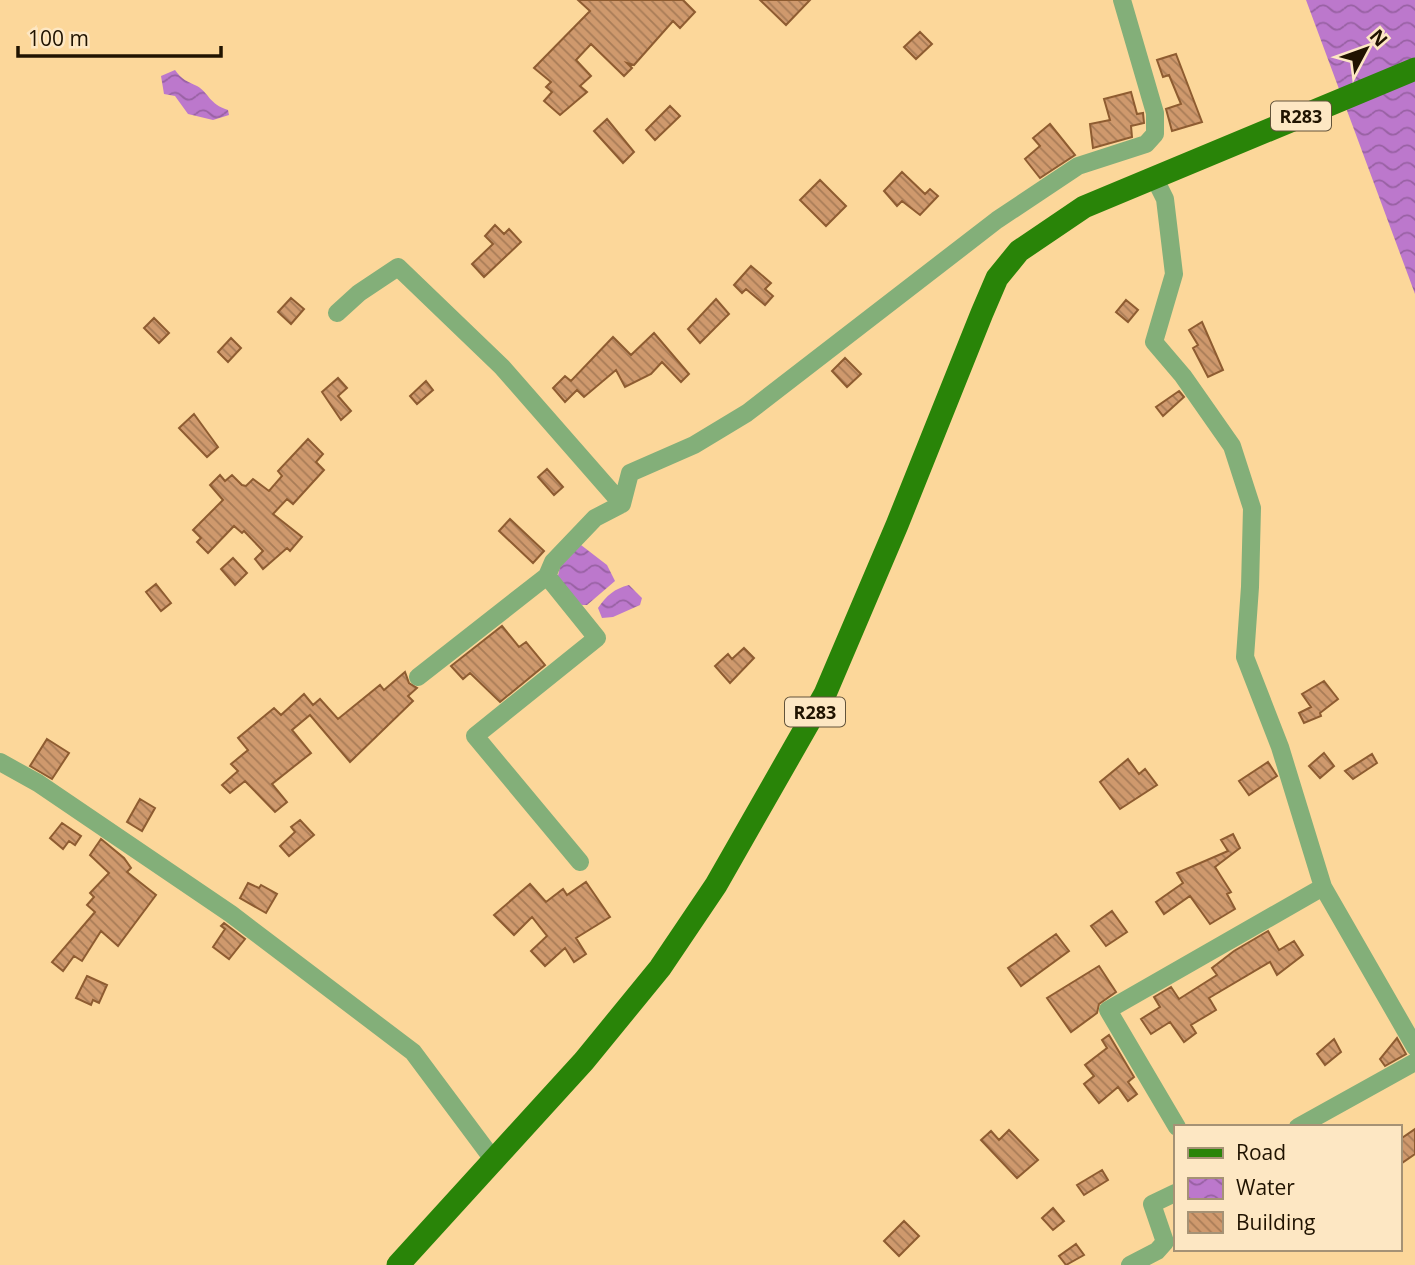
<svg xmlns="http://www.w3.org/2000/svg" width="1415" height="1265" viewBox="0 0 1415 1265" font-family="'Open Sans',sans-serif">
<defs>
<pattern id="water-waves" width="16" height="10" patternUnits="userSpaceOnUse" patternTransform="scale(1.75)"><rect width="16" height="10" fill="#bc78cc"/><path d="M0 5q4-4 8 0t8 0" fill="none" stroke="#9861a3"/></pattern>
<pattern id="building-back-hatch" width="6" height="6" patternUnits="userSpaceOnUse" patternTransform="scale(1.75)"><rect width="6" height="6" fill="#cf996d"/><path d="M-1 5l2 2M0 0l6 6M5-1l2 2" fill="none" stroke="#a87c57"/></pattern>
</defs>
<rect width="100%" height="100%" fill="#fcd79a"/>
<path fill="url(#water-waves)" d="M1306,0H1415V294L1408,275Z
M175,70C181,79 188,82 197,86C209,93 209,104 228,110L229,115L213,120L188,114L175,96L164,94L161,76Z
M581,545L607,565L615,581L587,605H582L557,580L560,567Z
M629,585L642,598L640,605L613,617L602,618L598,608C607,595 614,589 629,585Z"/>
<path fill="url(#building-back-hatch)" stroke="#8e5c31" stroke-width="2" d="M578,0H683L695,12L680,28L673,21L634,65L627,63L632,68L624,76L591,44L576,60L591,76L580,86L587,92L560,115L544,101L552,92L546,87L551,82L534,68L590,11Z
M760,0H810L786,25Z
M920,32L932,44L916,59L904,47Z
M1176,54L1202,122L1172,131L1166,109L1181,104L1169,75L1163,77L1157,60Z
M1131,92L1137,114L1143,113L1144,123L1131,126L1132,137L1093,148L1090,124L1110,120L1104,99Z
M670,106L680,116L655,140L646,130Z
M607,119L634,152L623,163L594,131Z
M1050,124L1075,155L1040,178L1025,159L1040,146L1033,138Z
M902,172L925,194L930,189L938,196L920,215L902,201L897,206L884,191Z
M820,180L846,206L826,226L800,200Z
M495,225L504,234L509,229L521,242L484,277L472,264L493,244L485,236Z
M751,266L771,283L765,289L773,296L765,305L746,289L742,293L734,285Z
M291,298L304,309L291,324L278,312Z
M716,299L729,314L700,343L688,329Z
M1126,300L1138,310L1128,322L1116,312Z
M154,318L169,333L159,343L144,328Z
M1202,322L1223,370L1208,377L1193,348L1198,345L1189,330Z
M654,333L689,374L681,382L662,362L651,374L625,387L616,370L584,397L577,390L565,402L553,388L565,376L571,381L613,337L631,355Z
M231,338L241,348L228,362L218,352Z
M845,358L861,374L847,387L832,371Z
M338,378L347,388L338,396L351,411L341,420L322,392Z
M426,381L433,390L417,404L410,396Z
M1179,391L1184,397L1163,416L1156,407Z
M194,414L218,447L207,457L179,428Z
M308,439L323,454L316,462L324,470L293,504L287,499L273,514L302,537L290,551L287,548L263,569L255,559L263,551L244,531L242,533L234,526L208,553L197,542L201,538L193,530L223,500L210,485L220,475L225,481L232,475L242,485L246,486L253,479L269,491L282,476L278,471Z
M547,469L563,487L554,495L538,477Z
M510,519L544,551L533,563L499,531Z
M233,558L247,573L235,585L221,569Z
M156,584L171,603L161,611L146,592Z
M502,626L519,647L526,642L545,665L500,702L470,673L463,679L451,666Z
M744,648L754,658L730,683L715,666L728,654L732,659Z
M405,672L409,683L417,688L408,696L413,701L350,762L310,715L292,730L311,753L272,784L287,802L275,812L245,781L230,793L222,785L238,771L231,764L248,750L238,738L274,708L281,715L304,694L313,705L320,699L338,719L380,685L384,690Z
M1324,681L1338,699L1320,713L1321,716L1304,723L1299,713L1311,707L1302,694Z
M47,739L69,753L52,779L30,766Z
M1324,753L1334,766L1320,778L1309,766Z
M1372,754L1377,763L1353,779L1345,771Z
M1128,759L1139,774L1145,769L1157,785L1120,809L1100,782Z
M1268,762L1277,776L1249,795L1239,781Z
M140,799L155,808L142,831L127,822Z
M300,820L314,835L289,856L280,846L295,832L291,827Z
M62,823L81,836L75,845L69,841L63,849L50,838Z
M1233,834L1240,848L1215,867L1231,892L1227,894L1235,909L1210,924L1190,896L1164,914L1156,902L1183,883L1177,873L1228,851L1221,840Z
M101,839L124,858L131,868L127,872L156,895L118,946L101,931L82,961L74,956L63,971L52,962L95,912L87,905L94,897L90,893L109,873L90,855Z
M586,882L610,917L576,938L586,954L574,962L565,948L545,966L531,951L547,936L532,917L514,935L494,915L530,884L546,902L563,889L567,895Z
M248,883L259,888L261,885L277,894L266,913L240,898Z
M1112,911L1127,932L1106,946L1091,926Z
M224,923L245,939L229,959L213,947L225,929L221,926Z
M1268,931L1279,950L1294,941L1303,955L1277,975L1270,962L1209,998L1216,1010L1191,1025L1196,1033L1184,1042L1170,1022L1151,1034L1141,1019L1160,1007L1154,997L1171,987L1179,999L1217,975L1212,968L1234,951Z
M1056,934L1069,951L1021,986L1008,968Z
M1099,966L1116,992L1099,1004L1097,1013L1071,1032L1047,998Z
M87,976L107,985L99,1003L93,1000L91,1005L76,998Z
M1109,1035L1134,1077L1128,1082L1137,1094L1128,1101L1118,1087L1099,1103L1084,1084L1094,1076L1085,1065L1107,1048L1102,1040Z
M1397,1038L1406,1054L1385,1066L1380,1059Z
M1334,1039L1341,1052L1325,1065L1317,1054Z
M1415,1129V1154L1399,1165V1140Z
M1009,1130L1038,1160L1017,1178L981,1140L991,1131L999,1140Z
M1102,1170L1108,1180L1084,1195L1077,1185Z
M1053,1208L1064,1221L1053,1230L1042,1218Z
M904,1221L919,1236L899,1256L884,1241Z
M1076,1244L1084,1255L1066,1265L1059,1256Z"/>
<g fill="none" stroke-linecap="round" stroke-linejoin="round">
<path stroke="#83af79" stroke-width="18" d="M1154,177L1165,199L1174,274L1154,342L1183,376L1232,446L1252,508L1250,587L1245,657L1280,747L1323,887L1415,1047
M337,313L359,293L398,267L502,367L622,504
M547,576L597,638L475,736L580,862
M418,677L547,576L553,562L595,518L622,504L630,473L694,445L747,413L997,220L1078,166L1146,144L1155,134V113L1122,0
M0,762L38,783L231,914L413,1052L495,1162
M1177,1127L1108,1010L1323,887
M1298,1127L1415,1062
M1130,1265L1157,1251L1165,1242L1152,1204L1175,1193"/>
<path stroke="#298408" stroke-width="23" d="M398,1265L584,1061L660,968L716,885L825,694L897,525L982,313L997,278L1019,251L1084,207L1415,69"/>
</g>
<g text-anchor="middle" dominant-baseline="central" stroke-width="6" stroke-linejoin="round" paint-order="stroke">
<g fill="#fde7c3" stroke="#62533a" stroke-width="2">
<rect x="1271" y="101.5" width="60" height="29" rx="5"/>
<rect x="785" y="697.5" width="60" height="29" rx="5"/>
</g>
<g font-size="18" font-weight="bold" fill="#201300">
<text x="1301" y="116">R283</text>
<text x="815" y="712">R283</text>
</g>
</g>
<rect x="1174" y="1125" width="228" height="126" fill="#fde7c3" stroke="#a59275" stroke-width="2"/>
<rect x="1188" y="1148" width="35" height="10" fill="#298408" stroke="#a59275" stroke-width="2"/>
<text x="1236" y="1160" font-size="21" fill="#201300">Road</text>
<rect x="1188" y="1178" width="35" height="21" fill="url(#water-waves)" stroke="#a59275" stroke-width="2"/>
<text x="1236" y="1195" font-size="21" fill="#201300">Water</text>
<rect x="1188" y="1212" width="35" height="21" fill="url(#building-back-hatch)" stroke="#a59275" stroke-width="2"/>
<text x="1236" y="1230" font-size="21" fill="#201300">Building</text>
<g transform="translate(1366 49) rotate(49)" stroke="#fde7c3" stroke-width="5" paint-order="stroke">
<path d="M0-5L12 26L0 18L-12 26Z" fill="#201300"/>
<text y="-10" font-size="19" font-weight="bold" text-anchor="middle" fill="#201300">N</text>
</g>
<path d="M18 46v10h203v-10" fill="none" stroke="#201300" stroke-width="3.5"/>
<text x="28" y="46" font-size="21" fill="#201300" stroke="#fde7c3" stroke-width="5" paint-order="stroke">100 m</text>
</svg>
